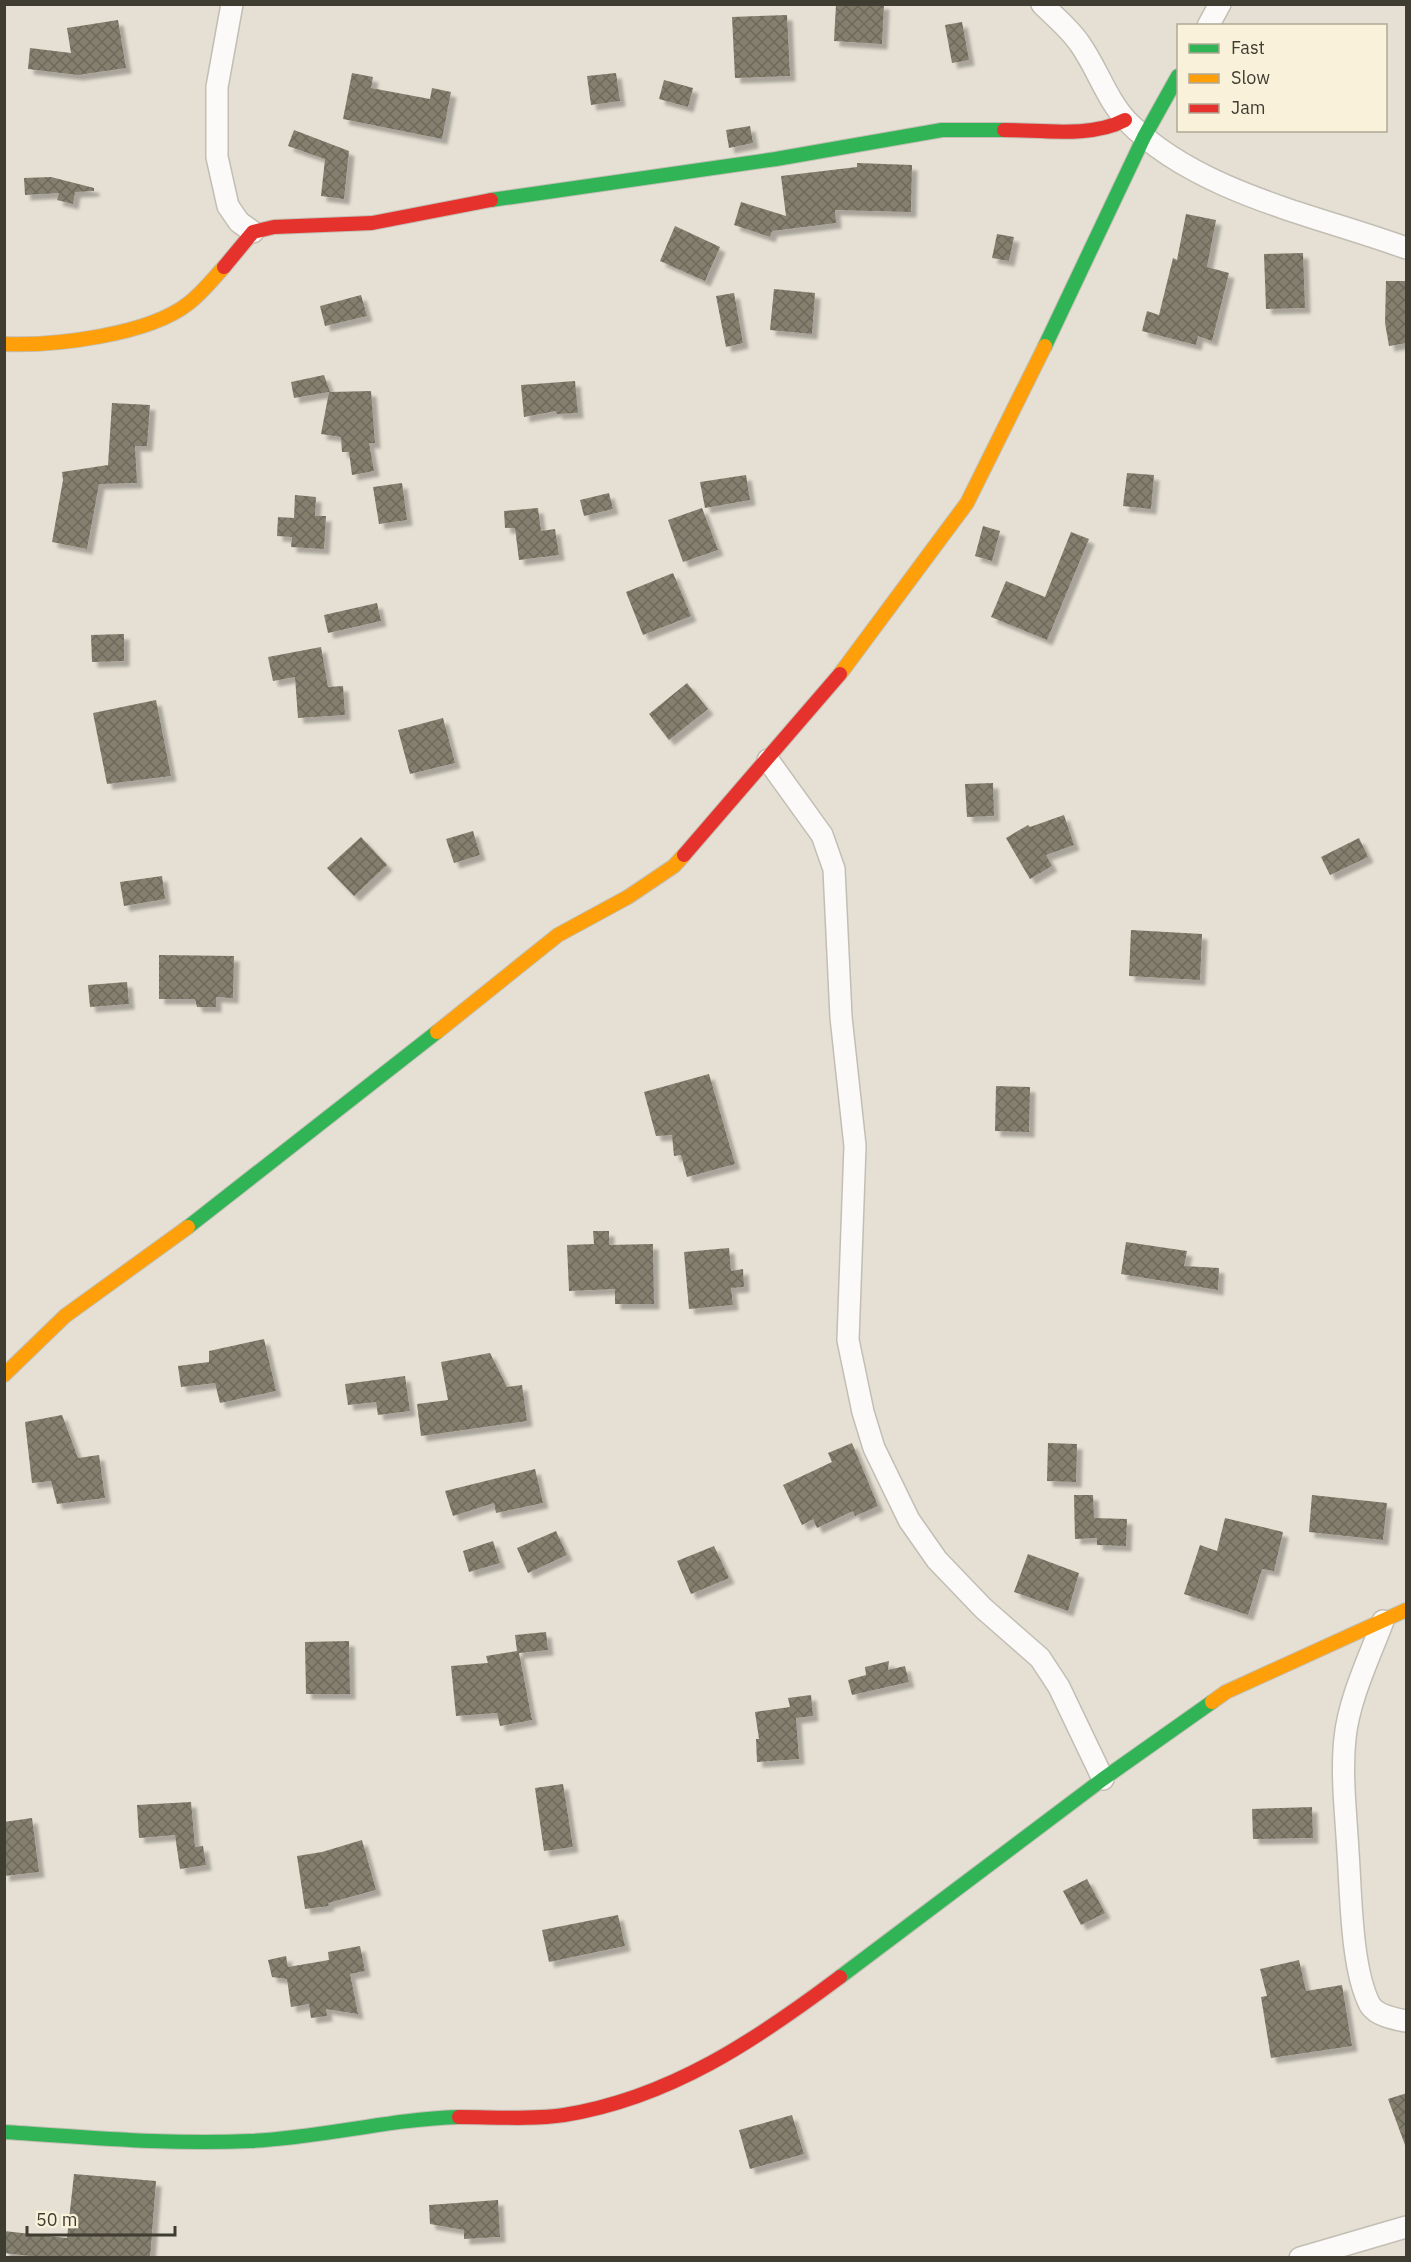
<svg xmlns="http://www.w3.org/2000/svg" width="1411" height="2262" viewBox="0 0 1411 2262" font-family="'IBM Plex Sans',sans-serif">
<defs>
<pattern id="building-cross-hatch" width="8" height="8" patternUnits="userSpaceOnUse" patternTransform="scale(1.5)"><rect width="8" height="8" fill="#847f6e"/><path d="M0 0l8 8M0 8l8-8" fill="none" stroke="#6d695b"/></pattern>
<filter id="shadow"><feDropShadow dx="5.5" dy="5.5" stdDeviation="1.5" flood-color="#0004"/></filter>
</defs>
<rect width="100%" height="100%" fill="#e5e0d3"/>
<path fill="url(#building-cross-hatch)" filter="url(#shadow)" d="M836,4H884L882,44L834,41Z
M787,15L790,76L735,78L732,17Z
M118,20L126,68L78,75L28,69L30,48L71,53L67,28Z
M962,22L969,60L952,63L945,25Z
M352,73L373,77L371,88L430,99L432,88L451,92L442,139L343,119Z
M616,73L620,101L591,105L587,76Z
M664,80L693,88L688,107L659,99Z
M750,126L753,143L729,148L726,130Z
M294,130L349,151L344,199L321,196L325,159L288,146Z
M857,163L912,165L911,212L835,210L836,223L772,231L770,237L734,225L741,202L786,216L781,176L857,167Z
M51,177L94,188V191L75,192L73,204L57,200L59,193L25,195L24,178Z
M1186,214L1216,220L1207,267L1229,273L1212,341L1198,336L1196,345L1142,331L1147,311L1159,315L1173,258L1177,260Z
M675,226L720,247L705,281L660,261Z
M997,234L1014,237L1009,261L992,258Z
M1303,253L1305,308L1266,309L1264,254Z
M1386,281H1407V343L1389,346L1385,323Z
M774,289L815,293L812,334L770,330Z
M734,293L743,343L726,347L716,296Z
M361,295L367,316L325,326L320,306Z
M324,375L330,392L371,391L375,443H369L374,471L352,475L349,452H342L341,437L321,434L329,392L294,398L291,382Z
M575,381L578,413L557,414L556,411L524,417L521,385Z
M112,403L150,405L147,446H135L137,483L99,484L87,549L52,542L63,480L62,472L108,465Z
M1127,473L1154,475L1151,509L1123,506Z
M746,475L750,500L705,508L700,482Z
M402,483L407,520L379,524L373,487Z
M609,493L613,509L584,516L580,500Z
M295,495L316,497L315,516H326L324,549L291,547L292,537L277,536L278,517L294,518Z
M538,508L541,531L555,529L559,555L519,560L515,528H505L504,511Z
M702,508L718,550L683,562L668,520Z
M983,526L1000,531L992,561L975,556Z
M1071,532L1089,539L1047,640L991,617L1006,581L1045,597Z
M673,573L691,616L643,635L626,592Z
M377,603L381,621L328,633L324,615Z
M124,634V661L92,662L91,635Z
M321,647L328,687L343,686L345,715L298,718L295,677L273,681L268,657Z
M687,683L708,709L669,740L649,714Z
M156,700L171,776L107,784L93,713Z
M443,718L455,763L410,774L398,730Z
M993,783L994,816L967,817L965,784Z
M1064,815L1074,845L1046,855L1052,866L1030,879L1006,838L1028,825L1030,827Z
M473,831L480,855L454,863L446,839Z
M361,837L387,865L354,896L327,868Z
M1359,838L1368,857L1330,875L1321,857Z
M162,876L165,899L124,906L120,882Z
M1131,930L1202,934L1200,980L1129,976Z
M159,955L234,956L233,998L216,997V1007H197L195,999H159Z
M127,982L129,1004L90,1007L88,985Z
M709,1074L735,1164L687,1177L681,1155L674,1156L672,1135L656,1136L644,1092Z
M996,1086L1030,1087L1029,1132L995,1131Z
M593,1231H609V1245L653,1244L654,1304H615V1289L569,1291L567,1245L594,1244Z
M1126,1242L1187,1251L1184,1266L1219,1268L1218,1290L1121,1274Z
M729,1248L731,1271L743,1269L744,1287L731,1288L733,1305L689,1309L684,1252Z
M264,1339L276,1391L220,1403L215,1383L181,1387L178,1366L209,1362V1351Z
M490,1353L507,1387L522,1385L527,1421L421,1436L417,1404L448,1400L441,1362Z
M405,1376L410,1411L378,1415L376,1402L348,1405L345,1384Z
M62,1415L78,1458L99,1455L105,1498L57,1504L51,1481L32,1483L25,1422Z
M852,1443L878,1506L855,1516L853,1511L817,1528L813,1519L802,1525L783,1485L832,1462L828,1453Z
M1048,1443L1077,1444L1076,1482L1047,1481Z
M535,1469L543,1503L496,1513L494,1503L453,1516L445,1491Z
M1074,1495H1093L1094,1518L1127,1519L1126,1546L1097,1545V1538L1075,1539Z
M1312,1495L1387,1503L1383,1540L1309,1532Z
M1225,1518L1283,1532L1274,1571L1262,1569L1248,1615L1184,1594L1200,1545L1217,1551Z
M556,1531L567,1555L528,1573L517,1548Z
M493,1541L500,1563L469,1572L463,1551Z
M714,1546L729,1578L691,1594L677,1561Z
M1028,1554L1079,1573L1068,1611L1014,1592Z
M546,1632L548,1650L519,1653L532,1720L500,1726L497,1713L456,1716L451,1666L488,1663L486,1656L517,1651L515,1635Z
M349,1641L350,1694H306L305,1642Z
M889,1661L888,1670L905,1666L909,1682L852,1695L848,1680L866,1675L865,1667Z
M811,1695L813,1716L796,1718L799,1759L757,1762L756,1739H759L755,1712L790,1707L788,1698Z
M563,1784L573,1847L544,1851L535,1788Z
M191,1802L195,1847L203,1846L206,1865L180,1869L175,1835L139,1838L137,1805Z
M1312,1807L1313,1838L1253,1839L1252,1809Z
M32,1818L39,1872L4,1876V1822Z
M362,1840L376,1890L328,1903L329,1906L305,1909L297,1856L322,1852Z
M1087,1879L1105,1913L1081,1925L1063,1891Z
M618,1915L625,1946L549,1962L542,1930Z
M360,1946L365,1971L350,1974L358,2014L326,2009L327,2016L311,2018L309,2004L291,2007L287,1979L272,1977L268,1960L286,1956L288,1967L329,1960L328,1952Z
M1299,1960L1306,1991L1342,1985L1352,2046L1271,2058L1261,1997L1267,1996L1260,1969Z
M1407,2093V2145H1405L1388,2099Z
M792,2115L804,2154L750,2169L739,2130Z
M74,2174L156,2181L150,2258H47L4,2253V2231L67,2238Z
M498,2200L500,2237L464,2239V2230L430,2224L429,2205Z"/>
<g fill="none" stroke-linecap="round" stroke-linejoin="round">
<defs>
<path id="street" d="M232,4L217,87V157L228,206L239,222L253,232
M1042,4C1055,17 1070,29 1080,44C1097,68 1107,100 1127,121C1197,193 1316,215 1406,248
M1208,26L1220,4
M768,760L822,835L834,869L841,1017L855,1146L848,1340L863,1412L874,1448L909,1520L937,1560L983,1608L1040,1658L1059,1687L1103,1779
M1383,1621C1369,1658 1349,1699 1345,1738C1341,1775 1346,1814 1348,1852C1351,1893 1351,1969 1370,2005C1377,2016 1395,2019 1406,2021
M1300,2258L1406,2227"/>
<path id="fast" d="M491,200L776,159L942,130H1004
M1045,346L1144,137L1178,76
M188,1227L437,1032
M840,1977L1103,1779L1212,1702
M4,2132C86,2137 168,2145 250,2141C320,2138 389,2119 459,2117"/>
<path id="slow" d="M4,344C55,346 149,335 189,303C202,293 213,279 224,267
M840,674L967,503L1045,346
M437,1032L558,935L628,897L674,866L684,855
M4,1375L65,1316L188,1227
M1212,1702L1226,1692L1406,1610"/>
<path id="jam" d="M1004,130C1042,130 1091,138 1125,120
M224,267L253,232L274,227L372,223L491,200
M684,855L840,674
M459,2117C493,2117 530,2120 564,2115C670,2098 756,2040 840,1977"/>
</defs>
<use href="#street" stroke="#c2beb4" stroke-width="24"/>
<use href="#fast" stroke="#c2beb4" stroke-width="16"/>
<use href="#slow" stroke="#c2beb4" stroke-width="16"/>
<use href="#jam" stroke="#c2beb4" stroke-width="16"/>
<use href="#street" stroke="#fbfaf8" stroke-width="21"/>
<use href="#fast" stroke="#30b455" stroke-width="14"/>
<use href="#slow" stroke="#ff9f0a" stroke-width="14"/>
<use href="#jam" stroke="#e5322d" stroke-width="14"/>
</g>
<rect width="1411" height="2262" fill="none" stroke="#3f3c32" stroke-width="12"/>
<rect x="1177" y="24" width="210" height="108" fill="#f9f1d9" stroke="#afa996" stroke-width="1.5"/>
<rect x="1189" y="44" width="30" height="9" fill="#30b455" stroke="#afa996" stroke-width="1.5"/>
<text x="1231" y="54" font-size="18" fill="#3f3c32">Fast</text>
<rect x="1189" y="74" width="30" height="9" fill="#ff9f0a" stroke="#afa996" stroke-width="1.5"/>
<text x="1231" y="84" font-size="18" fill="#3f3c32">Slow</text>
<rect x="1189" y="104" width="30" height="9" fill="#e5322d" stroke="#afa996" stroke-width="1.5"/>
<text x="1231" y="114" font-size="18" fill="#3f3c32">Jam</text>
<path d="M27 2226v9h148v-9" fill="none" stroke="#3f3c32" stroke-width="3"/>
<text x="36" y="2226" font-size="18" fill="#3f3c32" stroke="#f9f1d9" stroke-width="4.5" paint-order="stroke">50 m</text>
</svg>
